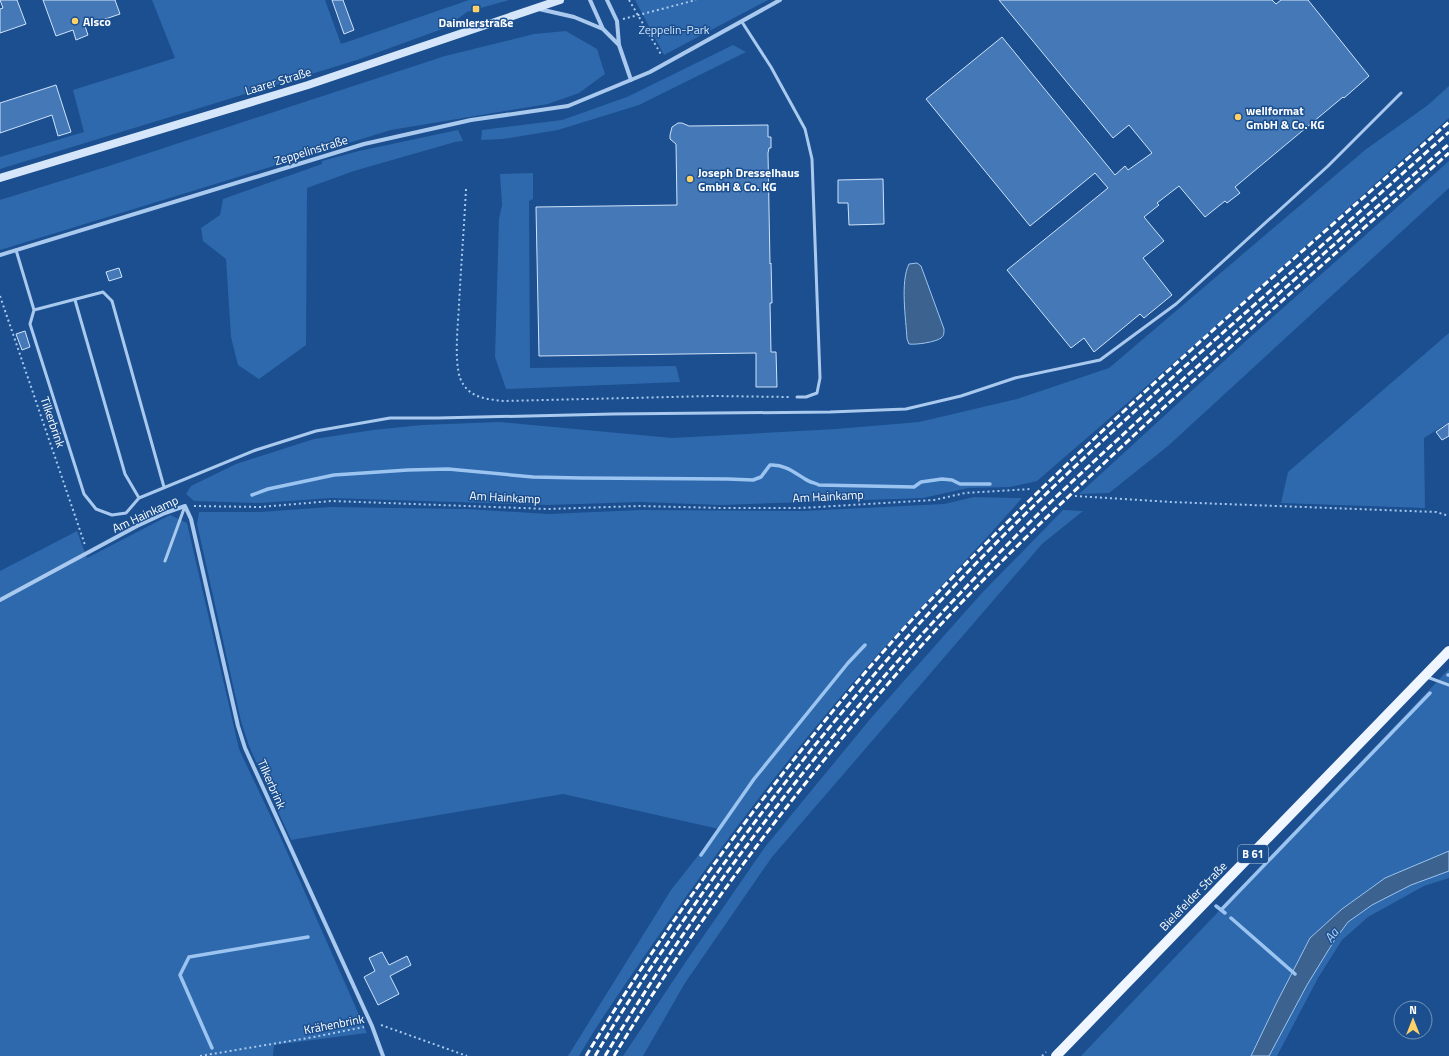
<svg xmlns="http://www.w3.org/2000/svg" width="1449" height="1056" viewBox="0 0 1449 1056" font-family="'Titillium Web',sans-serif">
<rect width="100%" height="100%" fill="#1b4f8f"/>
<path fill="#2e69ad" d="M152,0H325L341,44L469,0H509L467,12L445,28L357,60L0,169V157L84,132L73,90L175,58Z
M635,0H768L664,55Z
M566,31L597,49L605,74L579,93L548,104L391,130L0,250V200L112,165L445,56L534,34Z
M733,45L746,52L639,105L558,130L503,139L481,140L482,130L562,120L627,97Z
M1449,86V118L1200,340L1037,481L1010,487L968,488L923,498L721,505L640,502L548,505L331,498L260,503L194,501L186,494L191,486L236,464L314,439L373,430L422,425L499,422L672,438L836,429L919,422L1017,399L1109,368L1365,150L1428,105Z
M458,130L463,141L455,142L354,171L307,188L306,345L259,379L238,365L231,337L226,259L203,241L201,228L220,215L223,199L322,164V161L359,151Z
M1449,161V188L1168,446L1109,493L1079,494L1247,340Z
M533,173V199L529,201L530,368L676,366L680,382L506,389L495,357L499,219L502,205L500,174Z
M1449,333V422L1424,438L1425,508L1281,503L1288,472Z
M974,497L1022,498C962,567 897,630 838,700C772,778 710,861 652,945C627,982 601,1018 579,1056H568L671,890L719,829L563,794L291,840L249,746L241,721L197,524L199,512H260L330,507L466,509L549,514L640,510L803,511L944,504Z
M1063,510L1083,511L1042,544L772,857L685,983L643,1056H623L689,957L765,847L871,718L981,594Z
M170,515L187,523L239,749L280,836L367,1033L274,1045L273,1056H0V571L77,531L87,558Z
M1449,669V851L1385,878L1342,909L1310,938L1277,1002L1251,1056H1081Z
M1449,871V878L1424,886L1368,917L1342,940L1318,978L1277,1056H1269L1307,985L1334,941L1348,922L1372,905L1411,885Z"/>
<path fill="#3c6290" stroke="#9cc4f0" d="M917,263L921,266L944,329C944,333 944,336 941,338C936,342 916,345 909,344L907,339C906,319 900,282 909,264Z
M1449,851V871L1411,885L1372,905L1348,922L1334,941L1307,985L1269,1056H1251L1277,1002L1310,938L1342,909L1385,878Z"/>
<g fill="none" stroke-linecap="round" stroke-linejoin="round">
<path stroke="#9cc4f0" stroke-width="3.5" d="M252,495L268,489L334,475L408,470L448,469L533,477L581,478L728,479L753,480L761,477L770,465C784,464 794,472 805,479C809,482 815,483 819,485L914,487L921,482L942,479L952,480L960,484H990
M1448,675H1449
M701,855L754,779L848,663L865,645
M1216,906L1225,913
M1221,910L1430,693
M1231,918L1295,974
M212,1048L180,975L189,957L308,937"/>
</g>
<path fill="#4478b7" stroke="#cfe3fa" d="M0,0H17L26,24L0,33V9L3,8Z
M43,0H115L120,14L85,26L88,35L76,40L73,30L56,36Z
M332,0H343L354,30L344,34Z
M999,0H1272L1276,4L1281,0H1308L1369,76L1344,98L1343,97L1235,187L1240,193L1227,203L1225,201L1205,217L1179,186L1157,203L1159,205L1144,217L1164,241L1143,258L1172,295L1144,318L1140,314L1094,352L1084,338L1071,348L1007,270L1108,188L1095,173L1030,226L926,99L1002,37L1115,175L1125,166L1128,170L1152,153L1129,125L1113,138Z
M56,85L71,132L58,136L52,115L0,133V103Z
M678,123H682L689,126L768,125V137H771V148H769L768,153L770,264L771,263L772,303H770L771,352H776L777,387H756V353L539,356L536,207L677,205L676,144L670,139V135L672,127Z
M883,179L884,224L849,225L848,203H838V180Z
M119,268L122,277L109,281L106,272Z
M25,331L30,347L22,350L16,334Z
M1449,423V436L1442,440L1436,432Z
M382,952L389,965L407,956L411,965L390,976L399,994L378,1005L364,977L375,971L369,958Z"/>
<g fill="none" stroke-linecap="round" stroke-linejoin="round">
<path stroke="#a9c9ee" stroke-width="2" stroke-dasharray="2 3" stroke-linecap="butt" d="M629,0L662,56
M623,19L696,0
M466,189C464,228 461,266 459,305C458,325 454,359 460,378C468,398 486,399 503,401L712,396L791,397
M0,296L85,545
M1075,496L1171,502L1436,512L1449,516
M194,506L260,507L332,501L548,509L640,506L721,508H801L934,500L965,493L1031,489
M381,1025L467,1056
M200,1056L314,1037L364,1027
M1042,1056L1046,1052"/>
<path stroke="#a9c9ee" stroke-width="3" d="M742,22L771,67L805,129L812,159L820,378L817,393L806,397H797
M16,250L34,310L30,324L84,494L96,509L112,515L126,513L139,498L256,450L316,431L390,418H438L613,414L830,412L906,409L961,396L1015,378L1100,360L1176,304L1328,166L1401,93
M75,300L125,474L139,498
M34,310L103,292L112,301L164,487
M165,561L185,506
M1427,677L1449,685"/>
<path stroke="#a9c9ee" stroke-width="4" d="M590,0L603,29L619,45
M607,0L617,21L619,45L631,80
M539,9L574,17L603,29
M0,255L364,144L471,120L568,106L650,72L780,0
M0,600L137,526L165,513L185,506L191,519L238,726L245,748L372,1026L383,1056"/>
<path stroke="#d6e6fa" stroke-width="8" d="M0,178L308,85L560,0"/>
<path stroke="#f0f6ff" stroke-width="10" d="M1056,1056L1449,651"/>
<path stroke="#fff" stroke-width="3" stroke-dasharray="7 3" stroke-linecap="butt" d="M586,1056C646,957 713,862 784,772C824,721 865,671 908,624C1076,444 1265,285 1449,122
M595,1056C629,998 668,942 707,887C796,763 894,645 1002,537C1090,449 1184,367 1278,284C1335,234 1392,183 1449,132
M605,1056C717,870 855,698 1008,544C1056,495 1108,449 1158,402C1254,315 1351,229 1449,144
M614,1056C703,909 809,772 923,644C996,563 1077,488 1157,414C1253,326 1351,239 1449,153"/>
</g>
<g fill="#ffd166" stroke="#1b4f8f" stroke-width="1.5">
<rect x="472" y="5" width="8" height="8" rx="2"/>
<circle cx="75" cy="21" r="4"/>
<circle cx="1238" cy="117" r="4"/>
<circle cx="690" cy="179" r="4"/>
</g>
<g text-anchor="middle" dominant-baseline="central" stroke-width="3" stroke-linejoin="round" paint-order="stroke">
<rect fill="#1b4f8f" stroke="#bbcadd" stroke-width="1" x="1238" y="845" width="30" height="18" rx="3"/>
<g font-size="11" font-weight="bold" fill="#fff">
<text x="1253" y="854">B 61</text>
</g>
<g font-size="12" font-weight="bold" fill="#fff" stroke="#1b4f8f" text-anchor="start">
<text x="83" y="21">Alsco</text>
<text x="476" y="22" text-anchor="middle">Daimlerstraße</text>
<text x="1246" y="110">wellformat<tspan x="1246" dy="14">GmbH &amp; Co. KG</tspan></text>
<text x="698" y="172">Joseph Dresselhaus<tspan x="698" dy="14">GmbH &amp; Co. KG</tspan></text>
</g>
<g font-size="12" fill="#cfe3fa" stroke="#1b4f8f">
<text x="674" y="29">Zeppelin-Park</text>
</g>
<g font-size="12" fill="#fff" stroke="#1b4f8f">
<text transform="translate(278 81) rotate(-17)">Laarer Straße</text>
<text transform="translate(311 150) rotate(-17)">Zeppelinstraße</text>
<text transform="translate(53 422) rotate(71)">Tilkerbrink</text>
<text transform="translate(828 496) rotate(-3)">Am Hainkamp</text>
<text transform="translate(505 497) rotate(3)">Am Hainkamp</text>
<text transform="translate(145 514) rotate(-25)">Am Hainkamp</text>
<text transform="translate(272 784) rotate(66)">Tilkerbrink</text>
<text transform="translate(1193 896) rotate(-46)">Bielefelder Straße</text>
<text transform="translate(334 1024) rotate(-11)">Krähenbrink</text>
</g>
<g font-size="13" font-style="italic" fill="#b5d3f5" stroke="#1b4f8f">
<text transform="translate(1331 935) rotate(-53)">Aa</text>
</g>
</g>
<g transform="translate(1413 1020)"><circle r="19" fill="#1b4f8f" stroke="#7695bc"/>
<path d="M0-3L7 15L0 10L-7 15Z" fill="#ffd166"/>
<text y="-6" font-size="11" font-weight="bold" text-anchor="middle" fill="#ffffff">N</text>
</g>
</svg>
